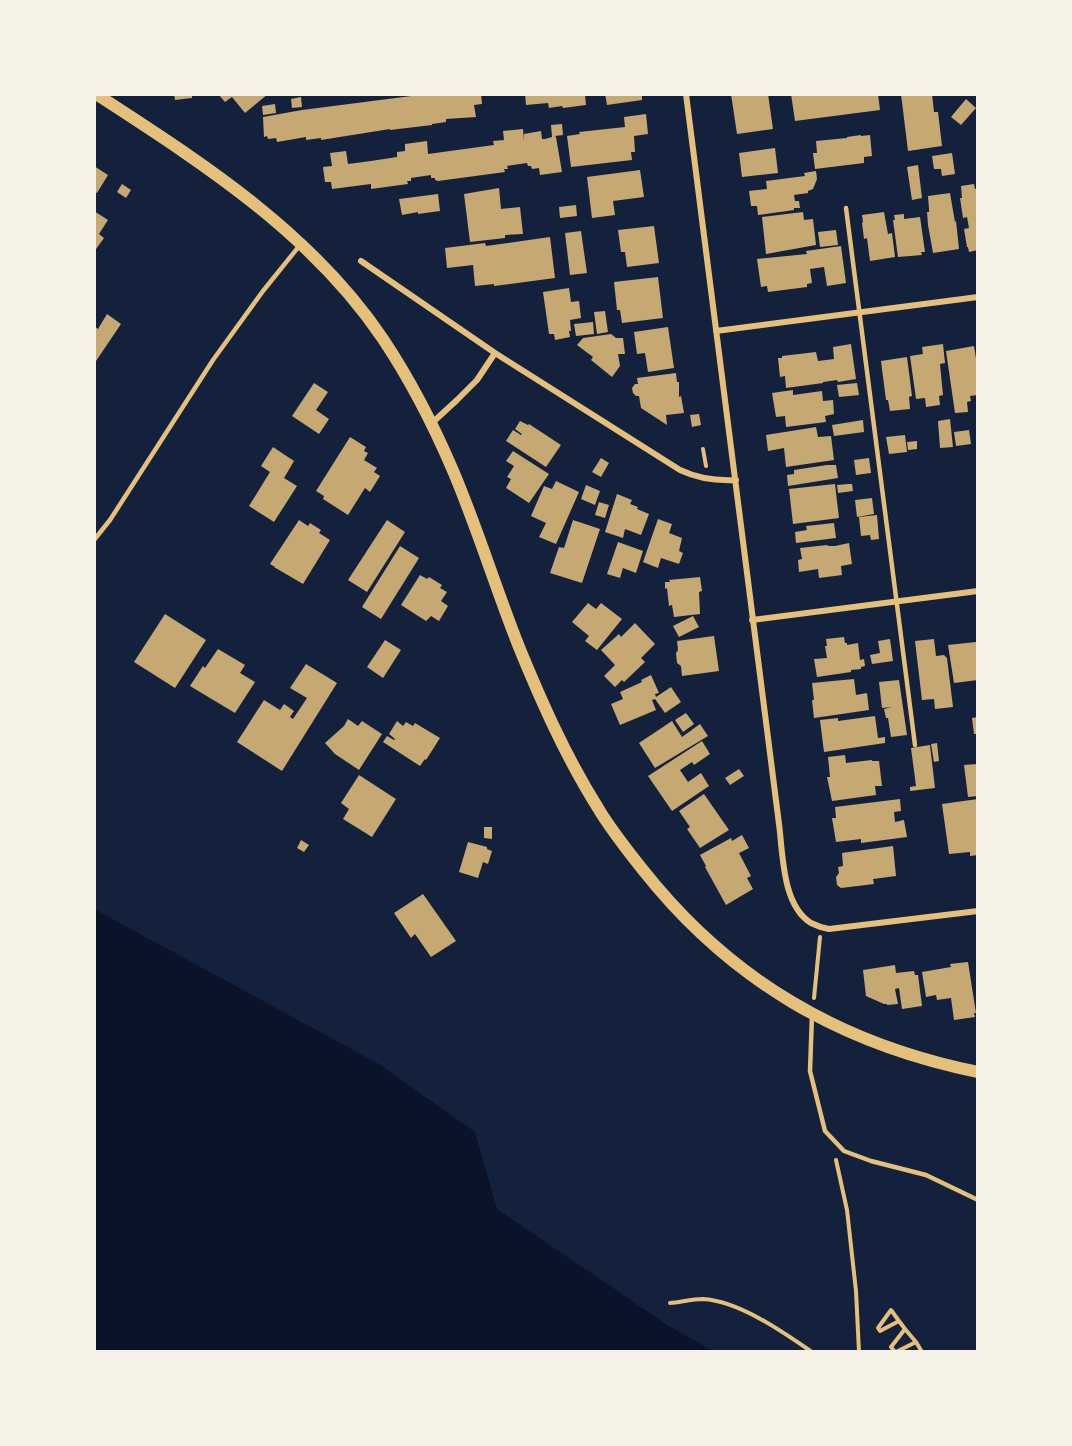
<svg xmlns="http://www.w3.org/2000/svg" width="1072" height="1446" viewBox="0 0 1072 1446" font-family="Barlow,sans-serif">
<rect width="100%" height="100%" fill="#14213d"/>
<path fill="#0b132b" d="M94,909L379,1064L475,1132L497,1209L669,1326L713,1351H95Z"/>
<path fill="#c6a872" d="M174,94H192V98L175,100Z
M218,94H268L245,113L232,97L225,102Z
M427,94H481L482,104L474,105L476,117L446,119V122L432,124V125L390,130V129L321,140V138L306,140V137L277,142L276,138L268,139L267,136L264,137L263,117L302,110Z
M525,94H585L586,105L563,108L562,106L549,108L548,103L526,105Z
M605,94H642V100L607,105Z
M731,94H768L773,129L737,134Z
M791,94H878L880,110L795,121Z
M901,94H932L934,112H938L942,146L908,151Z
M301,97L302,107L292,108L291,99Z
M966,99L976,108L961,125L951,117Z
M275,104L276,113L263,115L262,106Z
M646,114L648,134L634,136L635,152H631L632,160L571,167L567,136L580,134L579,132L625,127L624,117Z
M562,124L563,135L555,136L556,137L562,172L540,175L539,168L532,169L531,166H528L527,163L507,166L508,169H504L505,172L438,181L435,180V178H431V175L411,178V181H407L408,184L371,189V184L332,189L331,182H325L323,167L332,166L330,153L346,151L348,164L371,161L397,157V152L405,151V144L427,141L428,154L494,145L493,141L504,140L503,131L523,129L524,141V134L541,131L542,139H545L552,137L551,125Z
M861,135V136L870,135L872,156L864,157V163L815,169L813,153H817L816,141L847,138V137Z
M775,148L778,173L742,177L739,153Z
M952,153L955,174L942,176L941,169H934L932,156Z
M918,165L922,198L912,200L907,167Z
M94,166L108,175L97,193L94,191Z
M640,170L644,197L613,201L615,215L592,218L587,177Z
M816,171L817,179L813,189L808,191V193L794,195L795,201H799L800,208H794V210L758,215L757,206H751L749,191L767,189L766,181L805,176L804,173Z
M122,184L131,190L126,198L117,192Z
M974,184L975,189L978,188V250L969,252L968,247H967L964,229L969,228L967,217L963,218L960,198H962L961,186Z
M499,188L501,209L520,207L523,234L505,235V238L470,242L464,194Z
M950,193L955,222L956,221L959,249L933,253L928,225L927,212H929V209L928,196Z
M438,194L440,211L418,214V212L402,215L399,199Z
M576,205L577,216L560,218L559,207Z
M94,211L108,220L99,234L104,238L94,252Z
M803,212L804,220L813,219L816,245L766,254L762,217Z
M884,212L888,234L892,233L895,257L870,261L867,238L864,239L862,223L863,222L862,215Z
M904,214V219L920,217L925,252H921L922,255L898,257L893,220H895L894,215Z
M654,226L659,263L627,267L625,252H621L618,230Z
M836,230L838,245L820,247L818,232Z
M581,231L587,273L570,275L565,233Z
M550,237L555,278L494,286V284L475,286L473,265L447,268L445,248L485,243L486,246Z
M841,246L846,283L827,286L824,267L810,269L812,283L807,284V287L768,292L767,286L761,287L757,259L807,254L806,251Z
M658,277L663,318L622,323L620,310H617L614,282Z
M569,288L571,302L579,301L581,318L570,320L571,331H569L570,337L555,340L554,334H549L543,292Z
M605,311L608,332L597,334L594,312Z
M107,314L121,324L94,364V326L98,329Z
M593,322L594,334L576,336L574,324Z
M668,327L674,368L648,372L645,353L637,354L634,332Z
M611,334L616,338H623L625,354H618L620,366L612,377L591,360L593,357L577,345L583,338Z
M851,344L856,379L838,382L837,380L823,382V383L786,388L785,376L780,377L778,358H782V356L816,352L818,361L834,359L833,347Z
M943,344L945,363L940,364L943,395L939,396L940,405L926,407L925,398L916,399L910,356L923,354L922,347Z
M974,346L978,371V395L970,396L971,401L967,402L968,412L955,413L946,351Z
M907,357L912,396L909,397L910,409L890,411L888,400H886L881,361Z
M676,373L677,382H679V397L681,396L684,413L666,415L667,425L641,408L639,396H636L633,393L632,388L635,384H638L637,378Z
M314,383L328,392L316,410L329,419L319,434L292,416Z
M857,383L859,395L839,397L837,385Z
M793,390V395L822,391L823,401L833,400L834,414L825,416L826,422L786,427L785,416L776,417L772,393Z
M699,414L701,425L692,427L690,415Z
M950,419L953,447L940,448L938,421Z
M863,420L864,432L834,436L832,425Z
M520,421L528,425L529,424L561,445L546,467L506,441L513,430L521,435L522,434L515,429Z
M816,427L818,437L831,436L834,460L786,467L784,448L768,451L766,435Z
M969,430L971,444L956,446L954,432Z
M905,435L907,452L889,454L886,437Z
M350,437L366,447L364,451L368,453L364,460L377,468L374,472L380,476L370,492L365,488L348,515L323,499L324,496L316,491Z
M917,441V449L908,450L907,442Z
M273,447L294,461L284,478L297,486L274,522L249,506L270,472L261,466Z
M513,451L549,474L529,503L506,488L511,479L507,477L514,466L506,461Z
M601,458L609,463L601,477L592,472Z
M869,458L871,473L856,475L854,460Z
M827,465H836L838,478L788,486L787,475L794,474V470Z
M556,481L579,492L556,544L539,537L546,523L531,516L544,486L552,489Z
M835,484L839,518L793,524L789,489Z
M848,484H852L853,491L838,493L837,485Z
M586,485L600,491L595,505L581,499Z
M617,494L632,500L630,504L638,507L637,509L649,514L641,535L625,529L623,538L605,532Z
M872,498L874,514L857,517L855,500Z
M599,502L609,505L605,518L595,515Z
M877,515L879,539L871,540L870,535L861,536L859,517Z
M658,519L672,524L669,533L682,538L679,551L683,553L679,564L661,558L658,568L643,562Z
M299,520L308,526L310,523L321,530L319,533L330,540L303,584L274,567H275L270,564Z
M387,520L405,532L367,592L348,580Z
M573,520L600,529L582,583L550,573L559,547L564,548Z
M834,523L836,538L796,543L795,532L807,530L806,526Z
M618,542L643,551L636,573L623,568L620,578L607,574Z
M849,543L852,564L841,566L842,575L819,578L818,569L799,572L798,560L802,559L800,548L827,545L828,546H835Z
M400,546L419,558L381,619L362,607Z
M420,575L427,579L429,577L442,585L440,588L447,592L441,601L448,606L439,621L431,616L426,621L401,605Z
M700,577L702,591L699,592L700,614L674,617L672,605L669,606L667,588L665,589V582H670L669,580Z
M588,603L596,609L601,603L622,619L597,650L585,641L589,636L572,622Z
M165,614L206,640L175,688L134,662Z
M693,616L699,627L679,637L673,626Z
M635,623L655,644L641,658L645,662L624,682L622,680L615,687L604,676L615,665L601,650L619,634L621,637Z
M714,636L719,671L682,676L681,666L677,663L676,653L678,650L677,641Z
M844,637L845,643H847V645L858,643L860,660L864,659L865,666L861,667V669L851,670V672L817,677L814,659L827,658L825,646H827L826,639Z
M890,639L893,661L872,664L870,655L880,653L878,641Z
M934,639L936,656L944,655L947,658L953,707L935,709L934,699L922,700L915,641Z
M385,640L401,650L383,678L367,667Z
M976,642L978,651V680L954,683L948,645Z
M218,649L245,665L240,673L255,682L235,713L190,686L203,666L205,668Z
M306,664L337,683L282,771L237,742L264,700L280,710L284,704L294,711L290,717L293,719L307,698L290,688Z
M651,675L659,693L655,694L656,697L671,687L681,702L665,713L655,699L652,700L656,710L620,725L611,704L623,699L620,692L642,682L641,680Z
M854,679L856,695L867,693L869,710L814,718L812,700H814L812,683Z
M899,680L907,735L891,737L888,718H886L884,709L892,707L882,708L879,682Z
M686,713L694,724L683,732L675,720Z
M875,716L878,738L885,737V743L824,752L820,720L838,718V721Z
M978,717V734H974L972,718Z
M348,719L358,726L362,721L382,734L359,770L335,754L325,743L344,726Z
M397,721L403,726L406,722L413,726L415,723L440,738L426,760L425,759L420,766L383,742L387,736L394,740L395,739L389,734Z
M672,721L682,737L700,724L708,736L655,768L639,743Z
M702,741L710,754L694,765L692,762L680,770L688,782L701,773L709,786L672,811L648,776Z
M937,743L939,761L934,762L931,744Z
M930,745L935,788L910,791V787L916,786L911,748Z
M845,755L846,763L872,760V761H879L882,786H875L876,795L832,801L827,777H830L828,757Z
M977,764L978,796L968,797L964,765Z
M739,769L744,776L730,785L725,778Z
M359,775L396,799L372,837L343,819L349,809L341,803Z
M704,794L729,830L700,848L687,829L690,827L679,811Z
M900,799L901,811L894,812L895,822L904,820L907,837L861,843V839L836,842L832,818H836L835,807Z
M978,799V855L970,856V852L949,854L942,804Z
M484,827H492V839L484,838Z
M742,835L749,848L739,853L751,876L747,878L753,889L726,905L705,867L706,866L700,855L731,838L732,841Z
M301,840L309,845L304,852L297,848Z
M468,842L487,847V849L492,851L488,864L483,862L478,878L459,872Z
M893,846L896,876L873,879L874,884L841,888L837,885L836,877L839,873L838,867L843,866L842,853Z
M423,894L456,941L431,957L415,934L411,938L394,913Z
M968,962L976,1013H974L975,1017L954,1020L951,998L937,1000L936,995L926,997L922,972L951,967L950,964Z
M895,965L896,973L914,971L915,975H918L922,1006L902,1009L899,988L895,989L898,1004L887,1005V1004H884L866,996L863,970Z"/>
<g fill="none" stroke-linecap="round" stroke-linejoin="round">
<path stroke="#e5c07b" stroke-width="4" d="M703,449L706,466
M814,998L820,937
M836,1160L847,1210L856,1291L859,1352
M670,1303C681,1302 692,1299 703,1299C739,1301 783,1332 812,1352
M905,1329L916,1342
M895,1352L891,1347L905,1329L899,1321L880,1331L878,1328L891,1310L899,1321
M896,1352L916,1342L922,1352"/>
<path stroke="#e5c07b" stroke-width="4.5" d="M846,208L915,745
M94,540L110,520L213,360L263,291L300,245
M812,1015L810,1071L825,1131L844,1151L871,1161L926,1175L978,1200"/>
<path stroke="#e5c07b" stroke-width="6" d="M686,94L779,824C783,854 782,905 811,923C817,926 823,928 829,929L978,911
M361,261L495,353L680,470C699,479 716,481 736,480
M716,331L978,297
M432,423L457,400L477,380L495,353
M752,620L978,591"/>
<path stroke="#e5c07b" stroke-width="12" d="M96,94C202,163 311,232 383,339C411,381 434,426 454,473C478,530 496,589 519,647C542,703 566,757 598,808C611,830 627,850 643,870C730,980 840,1044 978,1072"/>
</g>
<rect width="1072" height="1446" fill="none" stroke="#f6f1e7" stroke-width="192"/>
</svg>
